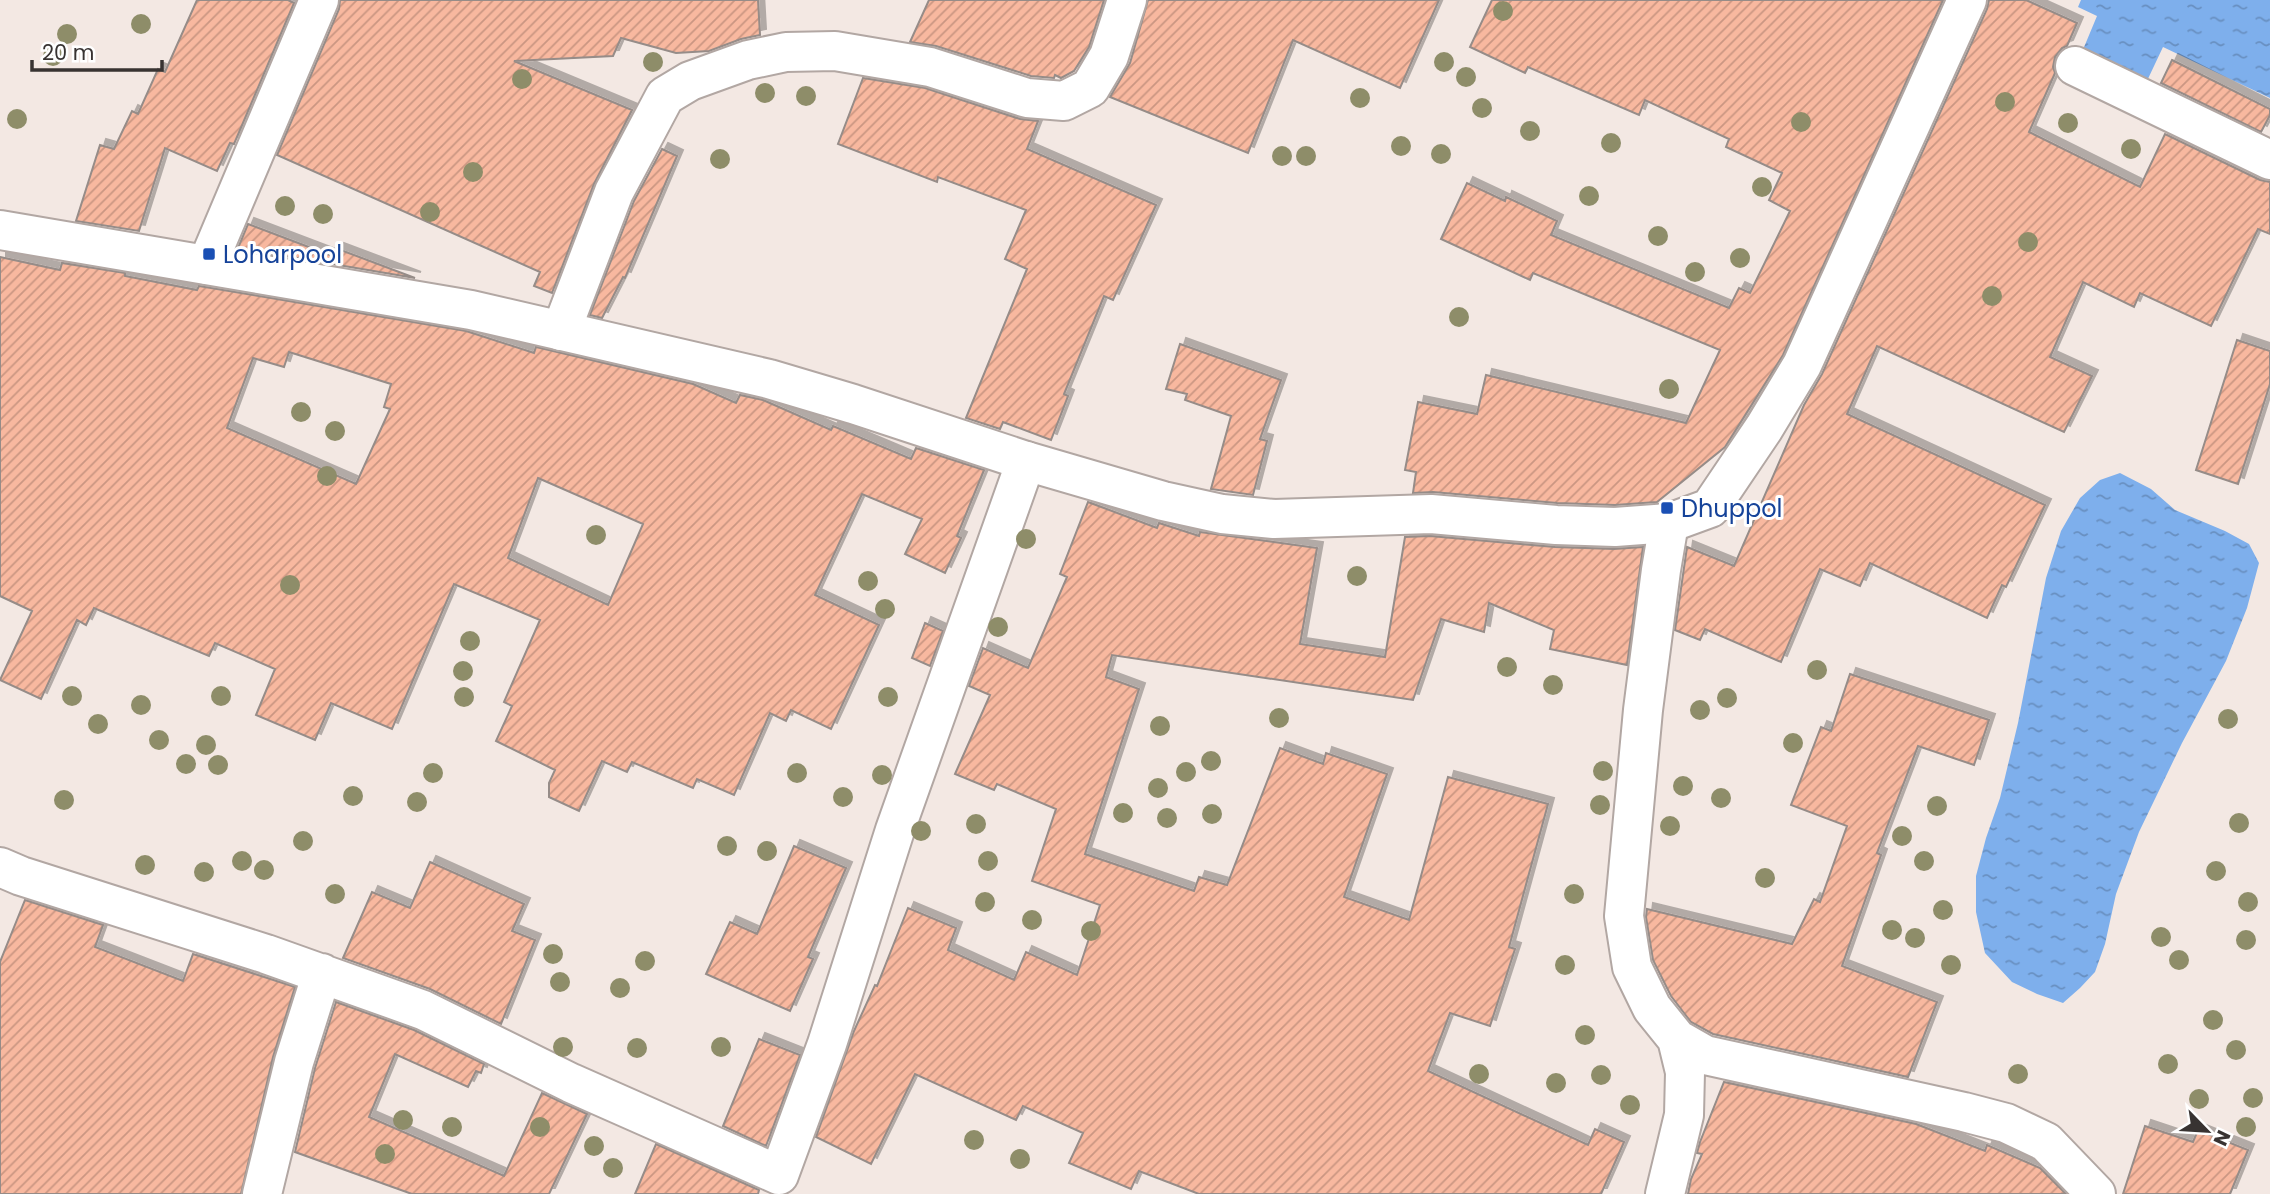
<svg xmlns="http://www.w3.org/2000/svg" width="2270" height="1194" viewBox="0 0 2270 1194" font-family="Poppins,sans-serif">
<defs>
<pattern id="water-ripples" width="26" height="14" patternUnits="userSpaceOnUse" patternTransform="scale(1.75)"><rect width="26" height="14" fill="#7eafec"/><path d="M2 4q2-2 4 0t4 0M15 11q2-2 4 0t4 0" fill="none" stroke="#688fc0"/></pattern>
<pattern id="building-hatch" width="6" height="6" patternUnits="userSpaceOnUse" patternTransform="scale(1.75)"><rect width="6" height="6" fill="#f8b89f"/><path d="M-1 1l2-2M0 6l6-6M5 7l2-2" fill="none" stroke="#ca9682"/></pattern>
<filter id="shadow"><feDropShadow dx="6" dy="-6" stdDeviation="0" flood-color="#0004"/></filter>
</defs>
<rect width="100%" height="100%" fill="#f3e8e3"/>
<path fill="url(#water-ripples)" d="M2081,0H2270V98L2163,47L2146,83L2082,52L2097,16L2078,7Z
M2120,473L2151,489L2175,510L2225,531L2249,544L2259,563L2247,608L2226,661L2182,743L2139,832L2116,894L2105,944L2095,972L2080,988L2063,1003L2037,994L2012,982L1985,953L1976,912V876L1986,838L2000,798L2018,723L2046,578L2061,531L2080,498L2100,480Z"/>
<path fill="url(#building-hatch)" stroke="#968c88" stroke-width="2" fill-rule="evenodd" filter="url(#shadow)" d="M197,0H288L294,3L234,144L230,143L217,171L165,148L139,231L76,221L100,145L114,149L132,111L138,114L158,69L165,72Z
M340,0H758L760,35L741,39L709,51L676,53L621,38L613,56L514,61L632,110L594,184L552,293L534,286L540,272L277,155L339,9Z
M929,0H1104L1089,47L1074,71L1061,78L1055,75L1054,78L1031,76L936,46L910,42Z
M1148,0H1439L1400,88L1293,40L1248,153L1110,97L1130,63Z
M1492,0H1943L1783,355L1725,447L1657,502L1615,505L1557,503L1433,492L1413,493L1416,472L1405,470L1418,402L1477,414L1486,375L1686,423L1720,350L1533,273L1530,280L1441,239L1467,183L1505,201L1506,197L1557,221L1551,235L1729,308L1739,288L1750,293L1790,211L1769,200L1782,173L1726,147L1729,139L1645,100L1639,115L1528,67L1525,73L1470,47Z
M1989,0H2026L2077,23L2067,46L2062,48L2055,57L2053,67L2055,73L2029,132L2140,187L2165,134L2260,180L2270,182V234L2258,229L2211,326L2140,293L2134,307L2083,282L2050,357L2092,376L2064,432L1877,346L1847,414L2045,505L2006,587L2002,585L1987,618L1870,563L1860,586L1820,569L1781,662L1705,629L1700,640L1675,630L1687,547L1734,566L1804,405L1822,374L1987,9Z
M2172,60L2270,109V115L2261,132L2161,83Z
M863,78L925,88L1020,119L1038,121L1027,149L1156,205L1113,300L1104,296L1064,394L1068,396L1051,440L1003,422L1000,429L966,418L1027,269L1005,259L1026,210L938,177L937,182L838,144Z
M662,149L677,156L625,278L623,277L602,318L590,315L634,201Z
M248,224L335,257L338,249L415,278L238,248Z
M0,257L60,270L62,263L125,273V276L197,290L199,286L466,331L534,353L536,347L693,384L736,403L740,395L763,400L831,430L833,426L911,459L916,448L984,470L957,536L961,538L945,573L905,554L922,519L862,494L815,595L879,625L831,729L791,710L786,721L770,713L734,795L697,779L693,788L632,762L627,772L602,761L579,811L549,797V783L555,770L496,741L512,706L504,702L540,620L454,584L392,729L331,703L315,740L256,715L275,669L215,643L209,656L94,608L86,625L77,620L41,699L0,680L32,611L0,596ZM289,352L391,384L384,407L390,409L356,484L227,428L253,358L284,367ZM538,478L643,524L608,605L508,558Z
M2237,340L2270,351V384L2238,484L2196,470Z
M1180,344L1281,380L1260,439L1267,441L1253,495L1211,489L1231,416L1185,400L1187,394L1166,389Z
M1088,502L1157,528L1159,523L1199,536L1200,532L1317,548L1300,644L1385,657L1405,537L1430,536L1555,547L1614,549L1643,547L1627,665L1550,649L1554,630L1489,603L1484,632L1441,619L1413,700L1112,655L1106,677L1139,689L1085,854L1194,891L1199,877L1227,885L1280,748L1323,764L1326,753L1387,774L1344,897L1409,920L1448,777L1548,804L1509,947L1515,949L1490,1026L1450,1013L1428,1071L1588,1145L1595,1129L1624,1142L1601,1194H1199L1139,1171L1131,1189L1069,1163L1083,1133L1023,1106L1016,1120L915,1074L871,1164L816,1137L854,1031L875,985L877,986L908,908L956,928L948,950L1014,980L1026,952L1077,975L1100,905L1032,881L1056,809L997,784L994,790L955,774L990,695L969,686L983,648L1028,668L1067,577L1060,574Z
M925,623L943,631L930,666L912,658Z
M1850,674L1989,720L1974,765L1918,746L1877,853L1881,855L1842,966L1937,1002L1908,1077L1713,1034L1691,1022L1671,996L1653,960L1646,917L1647,909L1792,944L1814,899L1820,902L1847,826L1791,805L1821,727L1831,731Z
M794,846L846,868L808,957L813,959L790,1011L706,974L730,922L757,934Z
M430,862L524,904L512,931L535,940L501,1024L430,989L343,958L372,892L410,908Z
M25,900L103,925L95,947L183,981L193,954L295,987L273,1057L241,1194H0V962Z
M336,1002L414,1030L484,1064L481,1073L476,1071L468,1087L395,1054L369,1117L504,1176L542,1093L587,1114L549,1194H412L295,1152L315,1068Z
M759,1039L800,1055L766,1146L723,1126Z
M1724,1082L1916,1124L1985,1151L1987,1145L2040,1168L2066,1194H1688L1691,1179L1702,1154L1697,1153L1700,1142Z
M2145,1126L2193,1142L2198,1130L2248,1150L2230,1194H2123Z
M656,1144L759,1190L758,1194H635Z"/>
<g fill="none" stroke-linecap="round" stroke-linejoin="round">
<defs>
<path id="minor" d="M2075,66L2270,160
M207,265L319,0
M561,331L614,192L665,96L690,81L748,60L786,52L835,51L930,67L1027,98L1064,101L1090,88L1109,56L1127,0
M1669,523L1661,570L1643,710L1624,916L1632,967L1652,1008L1677,1039L1705,1055L1964,1112L2006,1123L2046,1142L2096,1194
M0,867L21,876L266,954L423,1010L571,1083L779,1175L827,1044L895,830L1026,461
M262,1194L294,1062L322,973
M1665,1194L1684,1115L1685,1072L1677,1039"/>
<path id="tertiary" d="M0,230L471,310L769,379L853,404L1026,461L1163,501L1222,514L1274,519L1431,514L1556,525L1615,527L1669,523L1710,508L1764,428L1802,365L1967,0"/>
</defs>
<use href="#minor" stroke="#b2a7a3" stroke-width="42"/>
<use href="#tertiary" stroke="#b2a7a3" stroke-width="42"/>
<use href="#minor" stroke="#fff" stroke-width="38"/>
<use href="#tertiary" stroke="#fff" stroke-width="38"/>
</g>
<g fill="#8e8d69">
<circle cx="1503" cy="11" r="10"/>
<circle cx="141" cy="24" r="10"/>
<circle cx="67" cy="34" r="10"/>
<circle cx="53" cy="56" r="10"/>
<circle cx="653" cy="62" r="10"/>
<circle cx="1444" cy="62" r="10"/>
<circle cx="1466" cy="77" r="10"/>
<circle cx="522" cy="79" r="10"/>
<circle cx="765" cy="93" r="10"/>
<circle cx="806" cy="96" r="10"/>
<circle cx="1360" cy="98" r="10"/>
<circle cx="2005" cy="102" r="10"/>
<circle cx="1482" cy="108" r="10"/>
<circle cx="17" cy="119" r="10"/>
<circle cx="1801" cy="122" r="10"/>
<circle cx="2068" cy="123" r="10"/>
<circle cx="1530" cy="131" r="10"/>
<circle cx="1611" cy="143" r="10"/>
<circle cx="1401" cy="146" r="10"/>
<circle cx="2131" cy="149" r="10"/>
<circle cx="1441" cy="154" r="10"/>
<circle cx="1282" cy="156" r="10"/>
<circle cx="1306" cy="156" r="10"/>
<circle cx="720" cy="159" r="10"/>
<circle cx="473" cy="172" r="10"/>
<circle cx="1762" cy="187" r="10"/>
<circle cx="1589" cy="196" r="10"/>
<circle cx="285" cy="206" r="10"/>
<circle cx="430" cy="212" r="10"/>
<circle cx="323" cy="214" r="10"/>
<circle cx="1658" cy="236" r="10"/>
<circle cx="2028" cy="242" r="10"/>
<circle cx="1740" cy="258" r="10"/>
<circle cx="1695" cy="272" r="10"/>
<circle cx="1992" cy="296" r="10"/>
<circle cx="1459" cy="317" r="10"/>
<circle cx="1669" cy="389" r="10"/>
<circle cx="301" cy="412" r="10"/>
<circle cx="335" cy="431" r="10"/>
<circle cx="327" cy="476" r="10"/>
<circle cx="596" cy="535" r="10"/>
<circle cx="1026" cy="539" r="10"/>
<circle cx="1357" cy="576" r="10"/>
<circle cx="868" cy="581" r="10"/>
<circle cx="290" cy="585" r="10"/>
<circle cx="885" cy="609" r="10"/>
<circle cx="998" cy="627" r="10"/>
<circle cx="470" cy="641" r="10"/>
<circle cx="1507" cy="667" r="10"/>
<circle cx="1817" cy="670" r="10"/>
<circle cx="463" cy="671" r="10"/>
<circle cx="1553" cy="685" r="10"/>
<circle cx="72" cy="696" r="10"/>
<circle cx="221" cy="696" r="10"/>
<circle cx="464" cy="697" r="10"/>
<circle cx="888" cy="697" r="10"/>
<circle cx="1727" cy="698" r="10"/>
<circle cx="141" cy="705" r="10"/>
<circle cx="1700" cy="710" r="10"/>
<circle cx="1279" cy="718" r="10"/>
<circle cx="2228" cy="719" r="10"/>
<circle cx="98" cy="724" r="10"/>
<circle cx="1160" cy="726" r="10"/>
<circle cx="159" cy="740" r="10"/>
<circle cx="1793" cy="743" r="10"/>
<circle cx="206" cy="745" r="10"/>
<circle cx="1211" cy="761" r="10"/>
<circle cx="186" cy="764" r="10"/>
<circle cx="218" cy="765" r="10"/>
<circle cx="1603" cy="771" r="10"/>
<circle cx="1186" cy="772" r="10"/>
<circle cx="433" cy="773" r="10"/>
<circle cx="797" cy="773" r="10"/>
<circle cx="882" cy="775" r="10"/>
<circle cx="1683" cy="786" r="10"/>
<circle cx="1158" cy="788" r="10"/>
<circle cx="353" cy="796" r="10"/>
<circle cx="843" cy="797" r="10"/>
<circle cx="1721" cy="798" r="10"/>
<circle cx="64" cy="800" r="10"/>
<circle cx="417" cy="802" r="10"/>
<circle cx="1600" cy="805" r="10"/>
<circle cx="1937" cy="806" r="10"/>
<circle cx="1123" cy="813" r="10"/>
<circle cx="1212" cy="814" r="10"/>
<circle cx="1167" cy="818" r="10"/>
<circle cx="2239" cy="823" r="10"/>
<circle cx="976" cy="824" r="10"/>
<circle cx="1670" cy="826" r="10"/>
<circle cx="921" cy="831" r="10"/>
<circle cx="1902" cy="836" r="10"/>
<circle cx="303" cy="841" r="10"/>
<circle cx="727" cy="846" r="10"/>
<circle cx="767" cy="851" r="10"/>
<circle cx="242" cy="861" r="10"/>
<circle cx="988" cy="861" r="10"/>
<circle cx="1924" cy="861" r="10"/>
<circle cx="145" cy="865" r="10"/>
<circle cx="264" cy="870" r="10"/>
<circle cx="2216" cy="871" r="10"/>
<circle cx="204" cy="872" r="10"/>
<circle cx="1765" cy="878" r="10"/>
<circle cx="335" cy="894" r="10"/>
<circle cx="1574" cy="894" r="10"/>
<circle cx="985" cy="902" r="10"/>
<circle cx="2248" cy="902" r="10"/>
<circle cx="1943" cy="910" r="10"/>
<circle cx="1032" cy="920" r="10"/>
<circle cx="1892" cy="930" r="10"/>
<circle cx="1091" cy="931" r="10"/>
<circle cx="2161" cy="937" r="10"/>
<circle cx="1915" cy="938" r="10"/>
<circle cx="2246" cy="940" r="10"/>
<circle cx="553" cy="954" r="10"/>
<circle cx="2179" cy="960" r="10"/>
<circle cx="645" cy="961" r="10"/>
<circle cx="1565" cy="965" r="10"/>
<circle cx="1951" cy="965" r="10"/>
<circle cx="560" cy="982" r="10"/>
<circle cx="620" cy="988" r="10"/>
<circle cx="2213" cy="1020" r="10"/>
<circle cx="1585" cy="1035" r="10"/>
<circle cx="563" cy="1047" r="10"/>
<circle cx="721" cy="1047" r="10"/>
<circle cx="637" cy="1048" r="10"/>
<circle cx="2236" cy="1050" r="10"/>
<circle cx="2168" cy="1064" r="10"/>
<circle cx="1479" cy="1074" r="10"/>
<circle cx="2018" cy="1074" r="10"/>
<circle cx="1601" cy="1075" r="10"/>
<circle cx="1556" cy="1083" r="10"/>
<circle cx="2253" cy="1098" r="10"/>
<circle cx="2199" cy="1099" r="10"/>
<circle cx="1630" cy="1105" r="10"/>
<circle cx="403" cy="1120" r="10"/>
<circle cx="452" cy="1127" r="10"/>
<circle cx="540" cy="1127" r="10"/>
<circle cx="2246" cy="1127" r="10"/>
<circle cx="974" cy="1140" r="10"/>
<circle cx="594" cy="1146" r="10"/>
<circle cx="385" cy="1154" r="10"/>
<circle cx="1020" cy="1159" r="10"/>
<circle cx="613" cy="1168" r="10"/>
</g>
<g fill="#1a4fb4" stroke="#fff" stroke-width="2.5">
<rect x="202" y="247" width="14" height="14" rx="3.5"/>
<rect x="1660" y="501" width="14" height="14" rx="3.5"/>
</g>
<g text-anchor="middle" dominant-baseline="central" stroke-width="6" stroke-linejoin="round" paint-order="stroke">
<g font-size="24" fill="#164399" stroke="#fff" text-anchor="start">
<text x="223" y="254">Loharpool</text>
<text x="1681" y="508">Dhuppol</text>
</g>
</g>
<g transform="translate(2207 1131) rotate(115)" stroke="#ffffff" stroke-width="5" paint-order="stroke">
<path d="M0-5L12 26L0 18L-12 26Z" fill="#383332"/>
<text y="-10" font-size="19" font-weight="bold" text-anchor="middle" fill="#383332">N</text>
</g>
<path d="M32 60v10h130v-10" fill="none" stroke="#383332" stroke-width="3.5"/>
<text x="42" y="60" font-size="21" fill="#383332" stroke="#ffffff" stroke-width="5" paint-order="stroke">20 m</text>
</svg>
